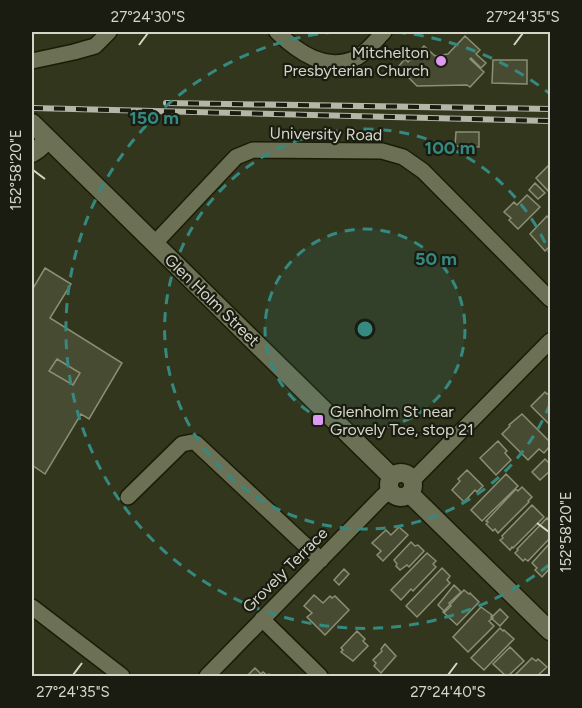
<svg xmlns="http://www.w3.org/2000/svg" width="582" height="708" viewBox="0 0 582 708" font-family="Figtree,sans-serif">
<rect width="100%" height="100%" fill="#32361d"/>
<path fill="#474b31" stroke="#8b9074" stroke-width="1.5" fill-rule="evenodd" d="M465,36L480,50L476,54L486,63L481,68L471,58L470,59L484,72L470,87L467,85L417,86L398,67L405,59L408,62L424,46L435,56L448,54Z
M493,60H527V84L492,83Z
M456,132H479V147L455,146Z
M548,166L550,168V193L536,178Z
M535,183L545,193L538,199L529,190Z
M527,195L540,207L518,229L509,220L511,218L504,212L514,202L517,205Z
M547,216L550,219V250L548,248L545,251L530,234Z
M45,268L71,284L50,318L122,363L89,419L81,414L45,474L32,465V290ZM57,359L80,373L73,385L49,371Z
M57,359L80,373L73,385L49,371Z
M545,392L547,394L549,393L550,394V425L531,406Z
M522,414L550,442V446L544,453L539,449L528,460L502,434L510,426L509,425Z
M498,441L507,451L505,453L511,460L496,475L480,458Z
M545,459L550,464V471L540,480L532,472Z
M467,470L483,486L477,492L475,490L464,502L452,490L460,481L458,479Z
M506,474L518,486L482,521L471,510Z
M522,487L532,497L528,501L529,502L498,533L495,529L493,531L486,524L488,522L486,521L516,489L518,491Z
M532,505L544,517L513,548L512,547L510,550L500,540L503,538L502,536Z
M547,518L550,522V538L528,561L525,559L523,561L515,553L518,550L517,549Z
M399,527L408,535L383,561L377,555L381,551L372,543L386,530L391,535Z
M411,542L415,546L418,545L424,551L409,567L407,565L400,570L396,566L397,564L394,560Z
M550,543V568L542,577L535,570L537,568L532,563Z
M427,553L436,561L433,564L436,567L413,591L411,589L401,600L391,590Z
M442,568L450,576L447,580L450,583L417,617L406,606Z
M344,569L349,574L339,585L334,580Z
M454,585L461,592L449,603L451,606L445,612L438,605Z
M464,590L469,594L470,593L479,602L457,625L443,612Z
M314,595L323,603L330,596L332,598L335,596L349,610L325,635L307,617L312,613L304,606Z
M481,607L492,615L491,616L493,618L489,621L494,626L468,652L453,637Z
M500,609L508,617L500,626L491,618Z
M500,628L503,631L504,630L514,639L484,670L471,658Z
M357,631L365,639L363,641L368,646L353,661L341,652L343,650L341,648Z
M385,644L396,656L381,673L374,666L376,663L373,660L382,651L381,649Z
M510,647L524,661L508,676H506L493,664Z
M532,658L536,661L538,659L547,667L537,676H514Z
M255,668L261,674L263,672L268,676L269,674L272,676H247Z"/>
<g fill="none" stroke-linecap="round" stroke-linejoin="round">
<defs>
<path id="minor" d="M277,32C298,52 325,72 356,58C365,54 377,39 384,32
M32,61L74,52L95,46L109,32
M154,244L236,157L253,150L382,151L403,157L423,171L550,299
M413,480L550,341
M128,497L182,444L192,442L196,443L321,560
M32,607L122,676
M262,619L320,676
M207,676L382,497L390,490"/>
<path id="tertiary" d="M32,123L392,477
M32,153L38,149L48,140
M389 485a12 12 0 1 1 24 0a12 12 0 1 1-24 0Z
M410,494L550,631"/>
</defs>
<use href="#minor" stroke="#1a1d05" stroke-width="18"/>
<use href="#tertiary" stroke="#1a1d05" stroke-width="21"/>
<use href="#minor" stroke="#6c7155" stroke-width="15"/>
<use href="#tertiary" stroke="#6c7155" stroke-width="18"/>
<defs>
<path id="rail" d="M166,103L550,109
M32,108L550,121"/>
</defs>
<use href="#rail" stroke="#b4b7a6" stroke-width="6"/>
<use href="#rail" stroke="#1a1c11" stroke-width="4" stroke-dasharray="11" stroke-linecap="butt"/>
</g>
<path fill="none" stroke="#d4d7c8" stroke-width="2" d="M139,45L148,33M514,45L523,33M33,170L45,179M537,523L549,532M73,675L82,663M448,675L457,663"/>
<circle cx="365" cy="329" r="100" fill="#368980" fill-opacity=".12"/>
<g fill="none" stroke="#368980" stroke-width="3" stroke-dasharray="10 8">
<circle cx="365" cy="329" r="100"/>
<path d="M550 404A200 200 0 1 1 550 254"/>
<path d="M549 565A299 299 0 1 1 334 32M396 32A299 299 0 0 1 549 93"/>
</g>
<g fill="#dd99f3" stroke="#1a1c11" stroke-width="2">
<circle cx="441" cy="61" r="6"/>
<rect x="312" y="414" width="12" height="12" rx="3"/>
</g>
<g text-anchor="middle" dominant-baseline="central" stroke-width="4.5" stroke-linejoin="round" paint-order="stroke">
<g font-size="16" fill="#d4d7c8" stroke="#1a1c11" text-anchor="end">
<text x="429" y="52">Mitchelton<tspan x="429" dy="18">Presbyterian Church</tspan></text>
<text x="330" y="411" text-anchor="start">Glenholm St near<tspan x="330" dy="18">Grovely Tce, stop 21</tspan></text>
</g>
<g font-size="16" fill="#d4d7c8" stroke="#1a1c11">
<text transform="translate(326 134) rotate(1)">University Road</text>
<text transform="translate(212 300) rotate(44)">Glen Holm Street</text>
<text transform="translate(285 570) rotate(-45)">Grovely Terrace</text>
</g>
</g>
<circle cx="365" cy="329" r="9" fill="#368980" stroke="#1a1c11" stroke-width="3"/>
<g font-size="18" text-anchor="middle" font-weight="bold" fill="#368980" stroke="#1a1c11" stroke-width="4.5" stroke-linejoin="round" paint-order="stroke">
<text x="154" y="124">150 m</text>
<text x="450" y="154">100 m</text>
<text x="436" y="265">50 m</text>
</g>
<rect width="582" height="708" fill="none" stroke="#1a1c11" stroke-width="66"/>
<rect x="33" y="33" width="516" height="642" fill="none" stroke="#d4d7c8" stroke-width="2"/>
<g font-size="15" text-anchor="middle" fill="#d4d7c8">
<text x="148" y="22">27°24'30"S</text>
<text x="523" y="22">27°24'35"S</text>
<text transform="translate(16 170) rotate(-90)" y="5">152°58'20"E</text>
<text transform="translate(566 532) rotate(-90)" y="5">152°58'20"E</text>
<text x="73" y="697">27°24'35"S</text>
<text x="448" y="697">27°24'40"S</text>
</g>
</svg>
